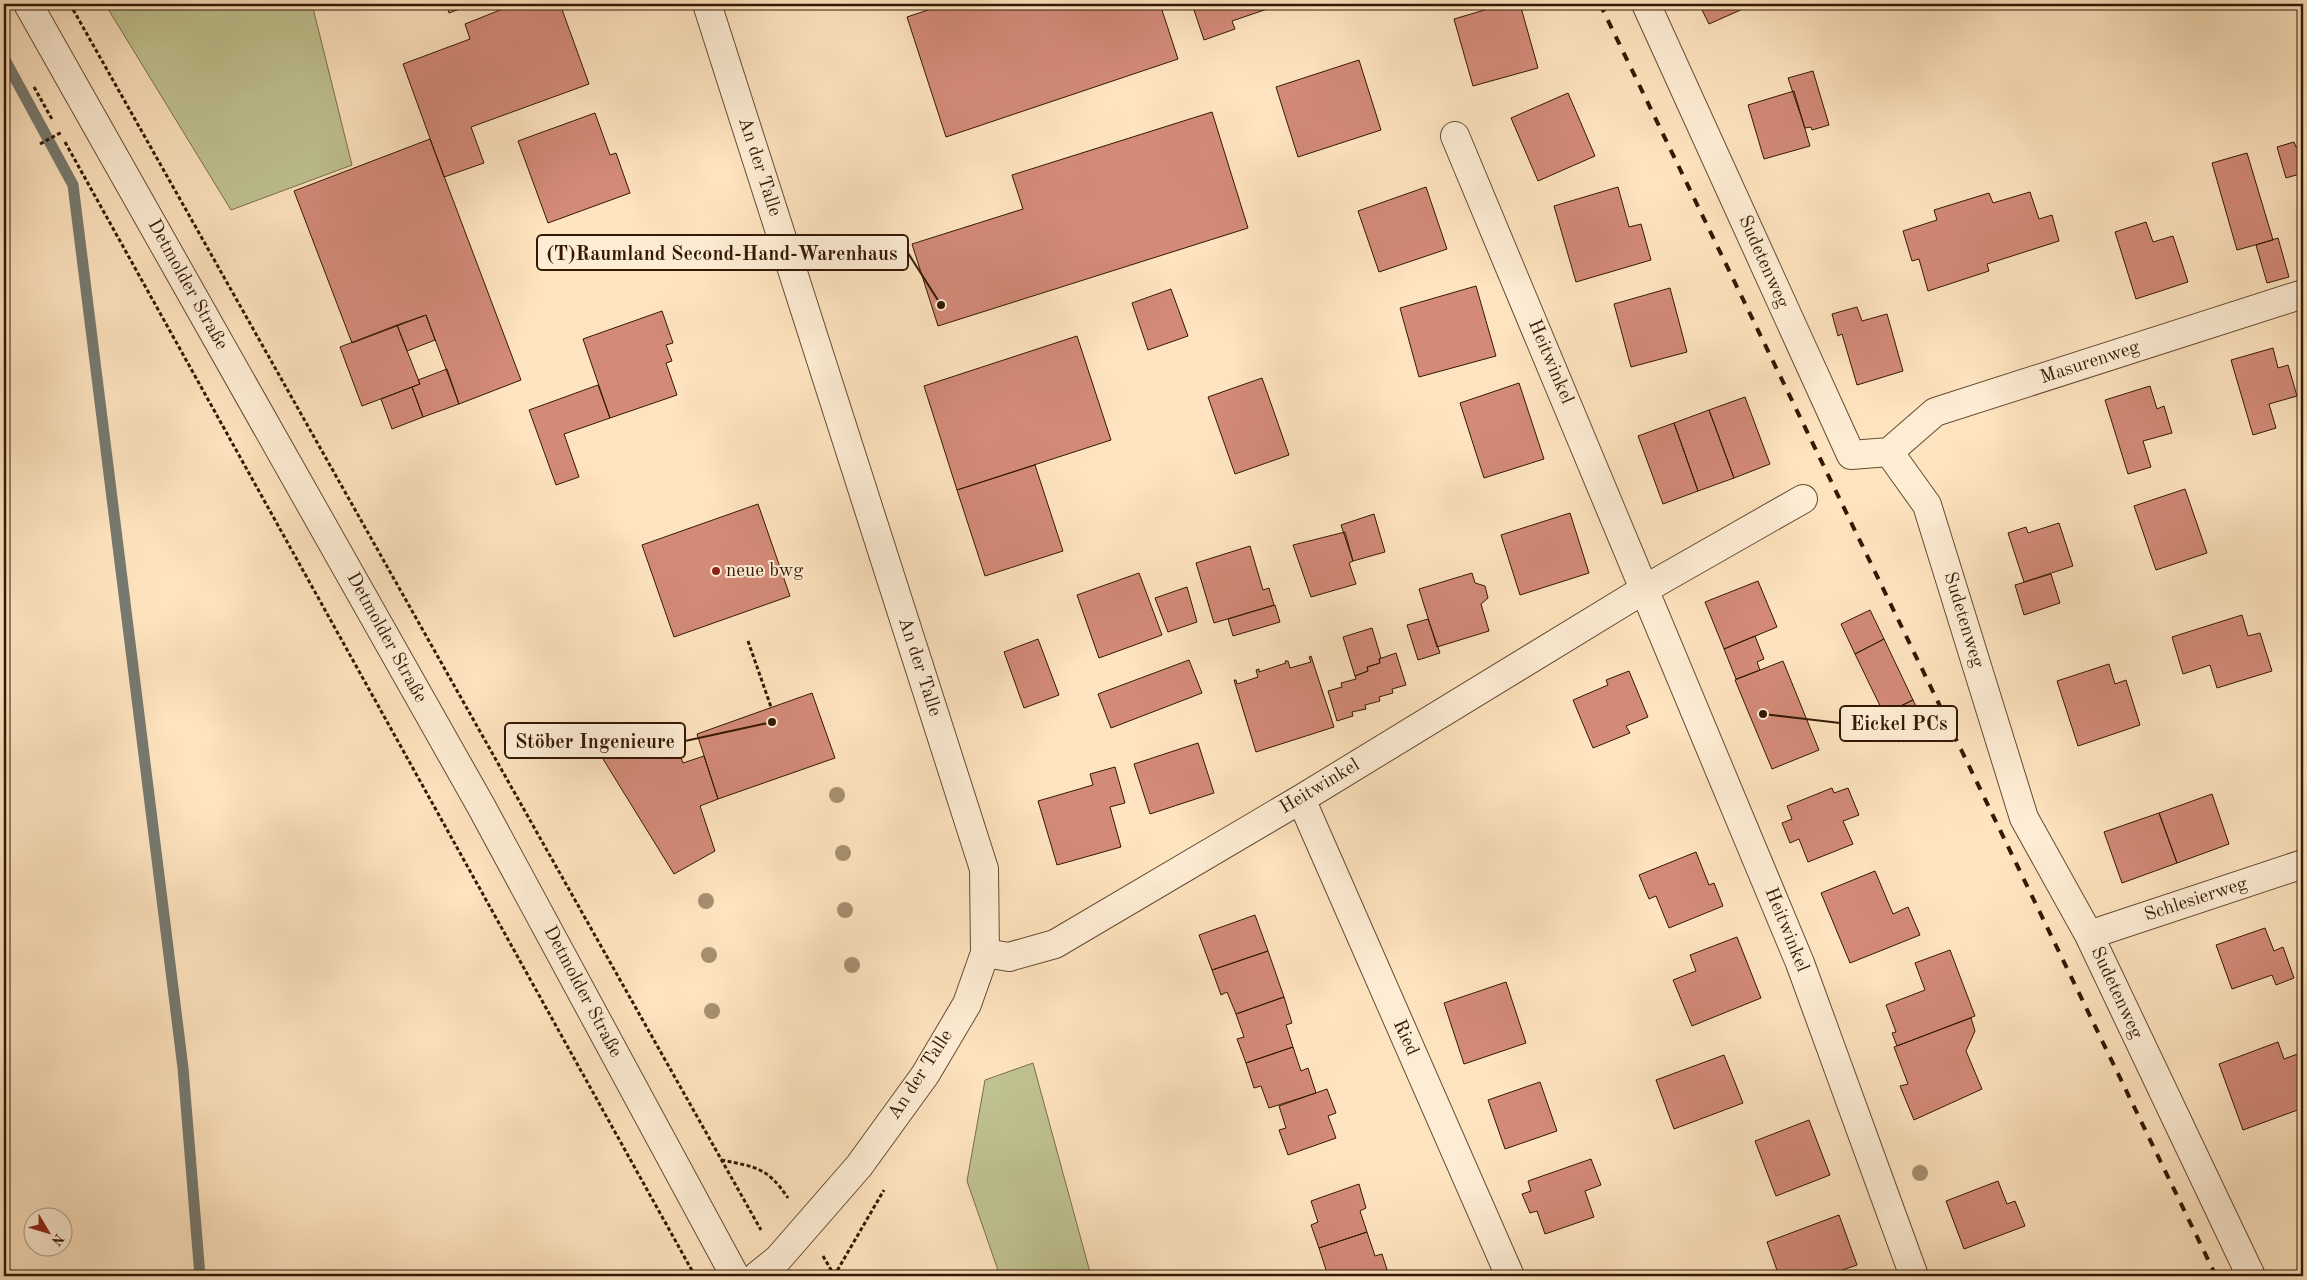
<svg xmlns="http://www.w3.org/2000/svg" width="2307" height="1280" viewBox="0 0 2307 1280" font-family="'Old Standard TT',serif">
<rect width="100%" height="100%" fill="#fde3be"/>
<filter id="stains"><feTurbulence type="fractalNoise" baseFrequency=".004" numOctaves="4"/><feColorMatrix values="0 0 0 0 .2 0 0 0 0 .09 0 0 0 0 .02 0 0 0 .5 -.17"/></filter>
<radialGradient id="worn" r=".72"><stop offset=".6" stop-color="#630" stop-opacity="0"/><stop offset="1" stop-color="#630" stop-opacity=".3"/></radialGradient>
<path fill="#c0c391" stroke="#7a6e4a" d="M105,4H312L352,165L231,210Z
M1033,1063L1091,1276H1000L967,1181L985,1080Z"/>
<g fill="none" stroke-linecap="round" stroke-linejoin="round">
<path stroke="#767a71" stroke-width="11" d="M4,58L73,185L183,1068L200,1276"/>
</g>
<path fill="#d38a78" stroke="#341804" d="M446,4H473L449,13Z
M515,4H560L589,84L471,127L484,163L444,177L403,64L470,39L465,24Z
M946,4H1160L1178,59L946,137L907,17Z
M1192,4H1282L1232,21L1235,29L1204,40Z
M1505,4H1520L1538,68L1473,86L1454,19Z
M1699,4H1754L1709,24Z
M1359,60L1381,130L1298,157L1276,87Z
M1813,71L1829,125L1812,130L1811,127L1805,128L1788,78Z
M1794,91L1810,146L1764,159L1748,105Z
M1568,93L1595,156L1538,181L1511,118Z
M1212,112L1248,228L938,326L912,244L1023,209L1012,175Z
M595,113L610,155L616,153L630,193L548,223L518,141Z
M430,139L521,380L459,404L426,315L352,343L294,191Z
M2294,142L2296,147L2303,145V173L2286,178L2277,147Z
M2247,153L2273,240L2237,250L2212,163Z
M1426,187L1447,249L1379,272L1358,211Z
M1618,187L1629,227L1641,224L1651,260L1576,282L1554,206Z
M2030,192L2039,219L2052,215L2059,241L1987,264L1989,271L1928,291L1919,259L1912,261L1903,231L1937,220L1934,210L1989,193L1993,203Z
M2146,222L2153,242L2173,236L2188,282L2136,299L2115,232Z
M2278,238L2289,277L2267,283L2256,245Z
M1476,286L1496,356L1419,377L1400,308Z
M1670,288L1687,352L1631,367L1614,304Z
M1171,289L1188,336L1148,350L1132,303Z
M1857,307L1862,321L1887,314L1903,371L1857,385L1842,334L1838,336L1832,314Z
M662,311L673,343L666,345L672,361L666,363L677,395L610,418L583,339Z
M426,315L435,340L407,351L397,325Z
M397,325L420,384L362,406L340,347Z
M1077,336L1111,440L957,490L924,386Z
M2273,348L2278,368L2288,365L2297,396L2269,404L2276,428L2253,435L2231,360Z
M447,369L459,404L423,417L412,387L420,384L418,380Z
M1262,378L1289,455L1235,474L1208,397Z
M1519,383L1544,459L1484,478L1460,403Z
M598,385L610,418L564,434L579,477L556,485L529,410Z
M2150,386L2157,409L2164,406L2172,433L2143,441L2151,467L2128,474L2105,400Z
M412,387L423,417L392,429L381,399Z
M1745,397L1770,464L1734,478L1709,410Z
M1709,410L1734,478L1698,491L1674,423Z
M1674,423L1698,491L1663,504L1638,436Z
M1035,465L1063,551L985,576L957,490Z
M2185,489L2207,553L2156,570L2134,506Z
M758,504L790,596L674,637L642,545Z
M1570,513L1589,573L1520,595L1501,535Z
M1374,514L1385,552L1353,561L1341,525Z
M2059,523L2073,566L2024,582L2008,533L2026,527L2028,533Z
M1345,532L1353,561L1349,563L1356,584L1311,597L1293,545Z
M1250,546L1263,590L1269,588L1274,605L1214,623L1196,563Z
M1139,573L1162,635L1099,658L1077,595Z
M1472,573L1475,583L1485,586L1488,598L1481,604L1489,631L1437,647L1419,589Z
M2051,574L2060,603L2024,615L2015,585Z
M1758,581L1777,627L1724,649L1705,602Z
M1187,587L1197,622L1168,632L1155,598Z
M1275,605L1280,622L1233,636L1228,619Z
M1870,610L1884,639L1855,654L1841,624Z
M2242,615L2248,636L2260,633L2272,671L2217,688L2210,665L2183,674L2172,637Z
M1428,619L1440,653L1418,660L1407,625Z
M1372,628L1381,658L1379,659L1380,663L1367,667L1368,671L1355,676L1343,637Z
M1755,636L1764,659L1757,662L1760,670L1736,679L1724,649Z
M1038,639L1059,695L1024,708L1004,652Z
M1884,639L1913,700L1884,714L1855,654Z
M1396,653L1406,685L1392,689L1393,693L1379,697L1380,701L1365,705L1366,709L1352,712L1353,716L1337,721L1328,691L1342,687L1341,683L1356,679L1355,676L1368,671L1367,667L1380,663L1379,659Z
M1311,656L1334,727L1256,752L1234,680H1236L1237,684L1258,677L1256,670L1259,669V672L1286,663L1285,661H1288L1290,668L1311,662L1309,657Z
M1189,660L1202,693L1111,728L1098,694Z
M1783,661L1819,750L1772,769L1735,680Z
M2109,664L2115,684L2126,680L2140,725L2078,746L2057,681Z
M1629,671L1648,717L1626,726L1630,733L1593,748L1573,700L1608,685L1606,680Z
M812,693L835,758L718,799L697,734Z
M1913,700L1927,728L1898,742L1884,714Z
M672,735L683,763L704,756L718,799L700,806L715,851L674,874L603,759Z
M1198,743L1214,793L1150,814L1134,764Z
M1115,767L1125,803L1110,807L1121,847L1057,865L1038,801L1093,785L1090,774Z
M1832,788L1834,793L1848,788L1859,815L1843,821L1853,844L1808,862L1799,839L1790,843L1782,823L1792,819L1787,806Z
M2212,794L2229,844L2177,863L2159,813Z
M2159,813L2177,863L2122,883L2104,832Z
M1696,852L1709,885L1714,883L1723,906L1669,928L1656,896L1649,899L1639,875Z
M1875,871L1893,914L1908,907L1920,935L1850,963L1821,893Z
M1255,915L1268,951L1212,970L1199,935Z
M2265,928L2274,951L2283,947L2294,978L2276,985L2272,975L2232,989L2216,945Z
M1737,937L1761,998L1692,1026L1673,980L1696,971L1690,955Z
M1950,950L1975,1016L1897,1046L1892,1033L1896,1032L1886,1005L1925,990L1915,963Z
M1268,951L1284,997L1236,1014L1227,992L1221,995L1212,970Z
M1506,982L1526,1043L1464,1064L1444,1003Z
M1284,997L1292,1023L1286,1025L1293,1047L1246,1063L1237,1039L1244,1037L1236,1014Z
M1971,1018L1975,1031L1966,1051L1982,1089L1914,1120L1900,1086L1908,1084L1894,1047Z
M2278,1042L2284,1059L2303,1052V1108L2243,1130L2219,1064Z
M1293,1047L1301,1071L1308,1068L1316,1093L1269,1108L1261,1086L1254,1088L1246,1063Z
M1724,1055L1743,1103L1674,1129L1656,1080Z
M1540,1082L1557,1131L1505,1149L1488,1100Z
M1327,1089L1336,1113L1328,1116L1336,1138L1288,1155L1279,1130L1286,1128L1279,1106Z
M1809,1120L1830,1175L1776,1196L1755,1141Z
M1591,1159L1601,1185L1585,1191L1594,1217L1545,1234L1537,1211L1530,1213L1522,1194L1531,1191L1528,1181Z
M1998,1181L2007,1204L2015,1201L2025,1226L1964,1249L1946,1201Z
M1359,1184L1366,1208L1360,1211L1367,1232L1319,1248L1311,1225L1318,1222L1311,1201Z
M1839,1215L1857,1265L1825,1276H1779L1767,1242Z
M1367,1232L1375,1256L1382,1254L1389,1276H1336L1334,1270L1327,1273L1319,1248Z"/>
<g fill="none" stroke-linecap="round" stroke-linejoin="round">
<defs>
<path id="minor" d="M28,4L481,806L735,1276
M707,4L984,869L985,953L967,1004L925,1075L859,1166L778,1259L757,1276
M1646,4L1851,455L1889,452
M1455,136L1800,963L1914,1276
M1889,452L1927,505L2024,818L2089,935L2251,1276
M1889,452L1935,412L2303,294
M1301,799L1510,1276
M2089,935L2303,864
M985,953L1009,957L1055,944L1301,799L1645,589L1803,499"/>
</defs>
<use href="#minor" stroke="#664b32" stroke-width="30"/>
<path stroke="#341804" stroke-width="3" stroke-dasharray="4 2.5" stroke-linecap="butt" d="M70,4L761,1230
M34,87L53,121
M65,142L695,1276
M40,144L62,132
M748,641L771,707
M721,1160C756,1167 767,1167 788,1198
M823,1256L834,1275
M834,1276L884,1190"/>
<use href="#minor" stroke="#feedd5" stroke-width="28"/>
<path stroke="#341804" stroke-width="4" stroke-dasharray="9 9" stroke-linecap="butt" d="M1600,4L2216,1276"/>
</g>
<g fill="#a68f6f">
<circle cx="837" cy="795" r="8"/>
<circle cx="843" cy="853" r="8"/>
<circle cx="706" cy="901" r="8"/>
<circle cx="845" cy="910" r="8"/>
<circle cx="709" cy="955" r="8"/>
<circle cx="852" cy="965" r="8"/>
<circle cx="712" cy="1011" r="8"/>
<circle cx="1920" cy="1173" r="8"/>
</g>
<circle fill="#8f2418" stroke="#feedd5" stroke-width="2" cx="716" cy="571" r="5"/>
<g text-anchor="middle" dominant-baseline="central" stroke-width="4" stroke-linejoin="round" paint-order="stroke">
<g font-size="19" fill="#341804" stroke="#feedd5">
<text transform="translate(759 167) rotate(72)">An der Talle</text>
<text transform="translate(1763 262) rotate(66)">Sudetenweg</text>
<text transform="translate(187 285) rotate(61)">Detmolder Straße</text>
<text transform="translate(1550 362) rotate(67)">Heitwinkel</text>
<text transform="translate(2090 363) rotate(-18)">Masurenweg</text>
<text transform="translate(1963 620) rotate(73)">Sudetenweg</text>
<text transform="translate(386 638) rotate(61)">Detmolder Straße</text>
<text transform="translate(919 667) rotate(72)">An der Talle</text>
<text transform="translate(1320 787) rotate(-31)">Heitwinkel</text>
<text transform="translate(2196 900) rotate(-18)">Schlesierweg</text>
<text transform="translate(1786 930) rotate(68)">Heitwinkel</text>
<text transform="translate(582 992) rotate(62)">Detmolder Straße</text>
<text transform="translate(2116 993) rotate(65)">Sudetenweg</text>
<text transform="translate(1405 1038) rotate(66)">Ried</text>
<text transform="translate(921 1075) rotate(-57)">An der Talle</text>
</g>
<g font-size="19" fill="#341804" stroke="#feedd5" text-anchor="start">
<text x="726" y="571">neue bwg</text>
</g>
</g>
<path fill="none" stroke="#341804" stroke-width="2" d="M941 305L908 253M1763 714L1840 723M772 722L685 741"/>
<g fill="#341804" stroke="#feedd5" stroke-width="2">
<circle cx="941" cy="305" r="5"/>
<circle cx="1763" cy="714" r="5"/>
<circle cx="772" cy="722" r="5"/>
</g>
<g fill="#feedd5" stroke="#341804" stroke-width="2">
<rect x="537" y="235" width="371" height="35" rx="5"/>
<rect x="1840" y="706" width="117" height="35" rx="5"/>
<rect x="505" y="723" width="180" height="35" rx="5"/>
</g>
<g font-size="20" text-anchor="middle" font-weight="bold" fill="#341804">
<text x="722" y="260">(T)Raumland Second-Hand-Warenhaus</text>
<text x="1899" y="730">Eickel PCs</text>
<text x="595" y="748">Stöber Ingenieure</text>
</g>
<rect width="2307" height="1280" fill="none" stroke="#fde3be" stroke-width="20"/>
<rect x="5" y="5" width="2297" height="1270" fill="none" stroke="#341804" stroke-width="2.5"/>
<rect x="10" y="10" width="2287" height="1260" fill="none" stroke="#341804"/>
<g transform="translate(48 1232) rotate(128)"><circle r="24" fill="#feedd5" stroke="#ad9881"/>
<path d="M0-4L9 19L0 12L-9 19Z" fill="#8f2418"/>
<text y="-8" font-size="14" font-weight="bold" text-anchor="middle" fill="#341804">N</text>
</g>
<rect width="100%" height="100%" filter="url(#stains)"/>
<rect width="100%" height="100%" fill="url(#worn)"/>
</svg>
